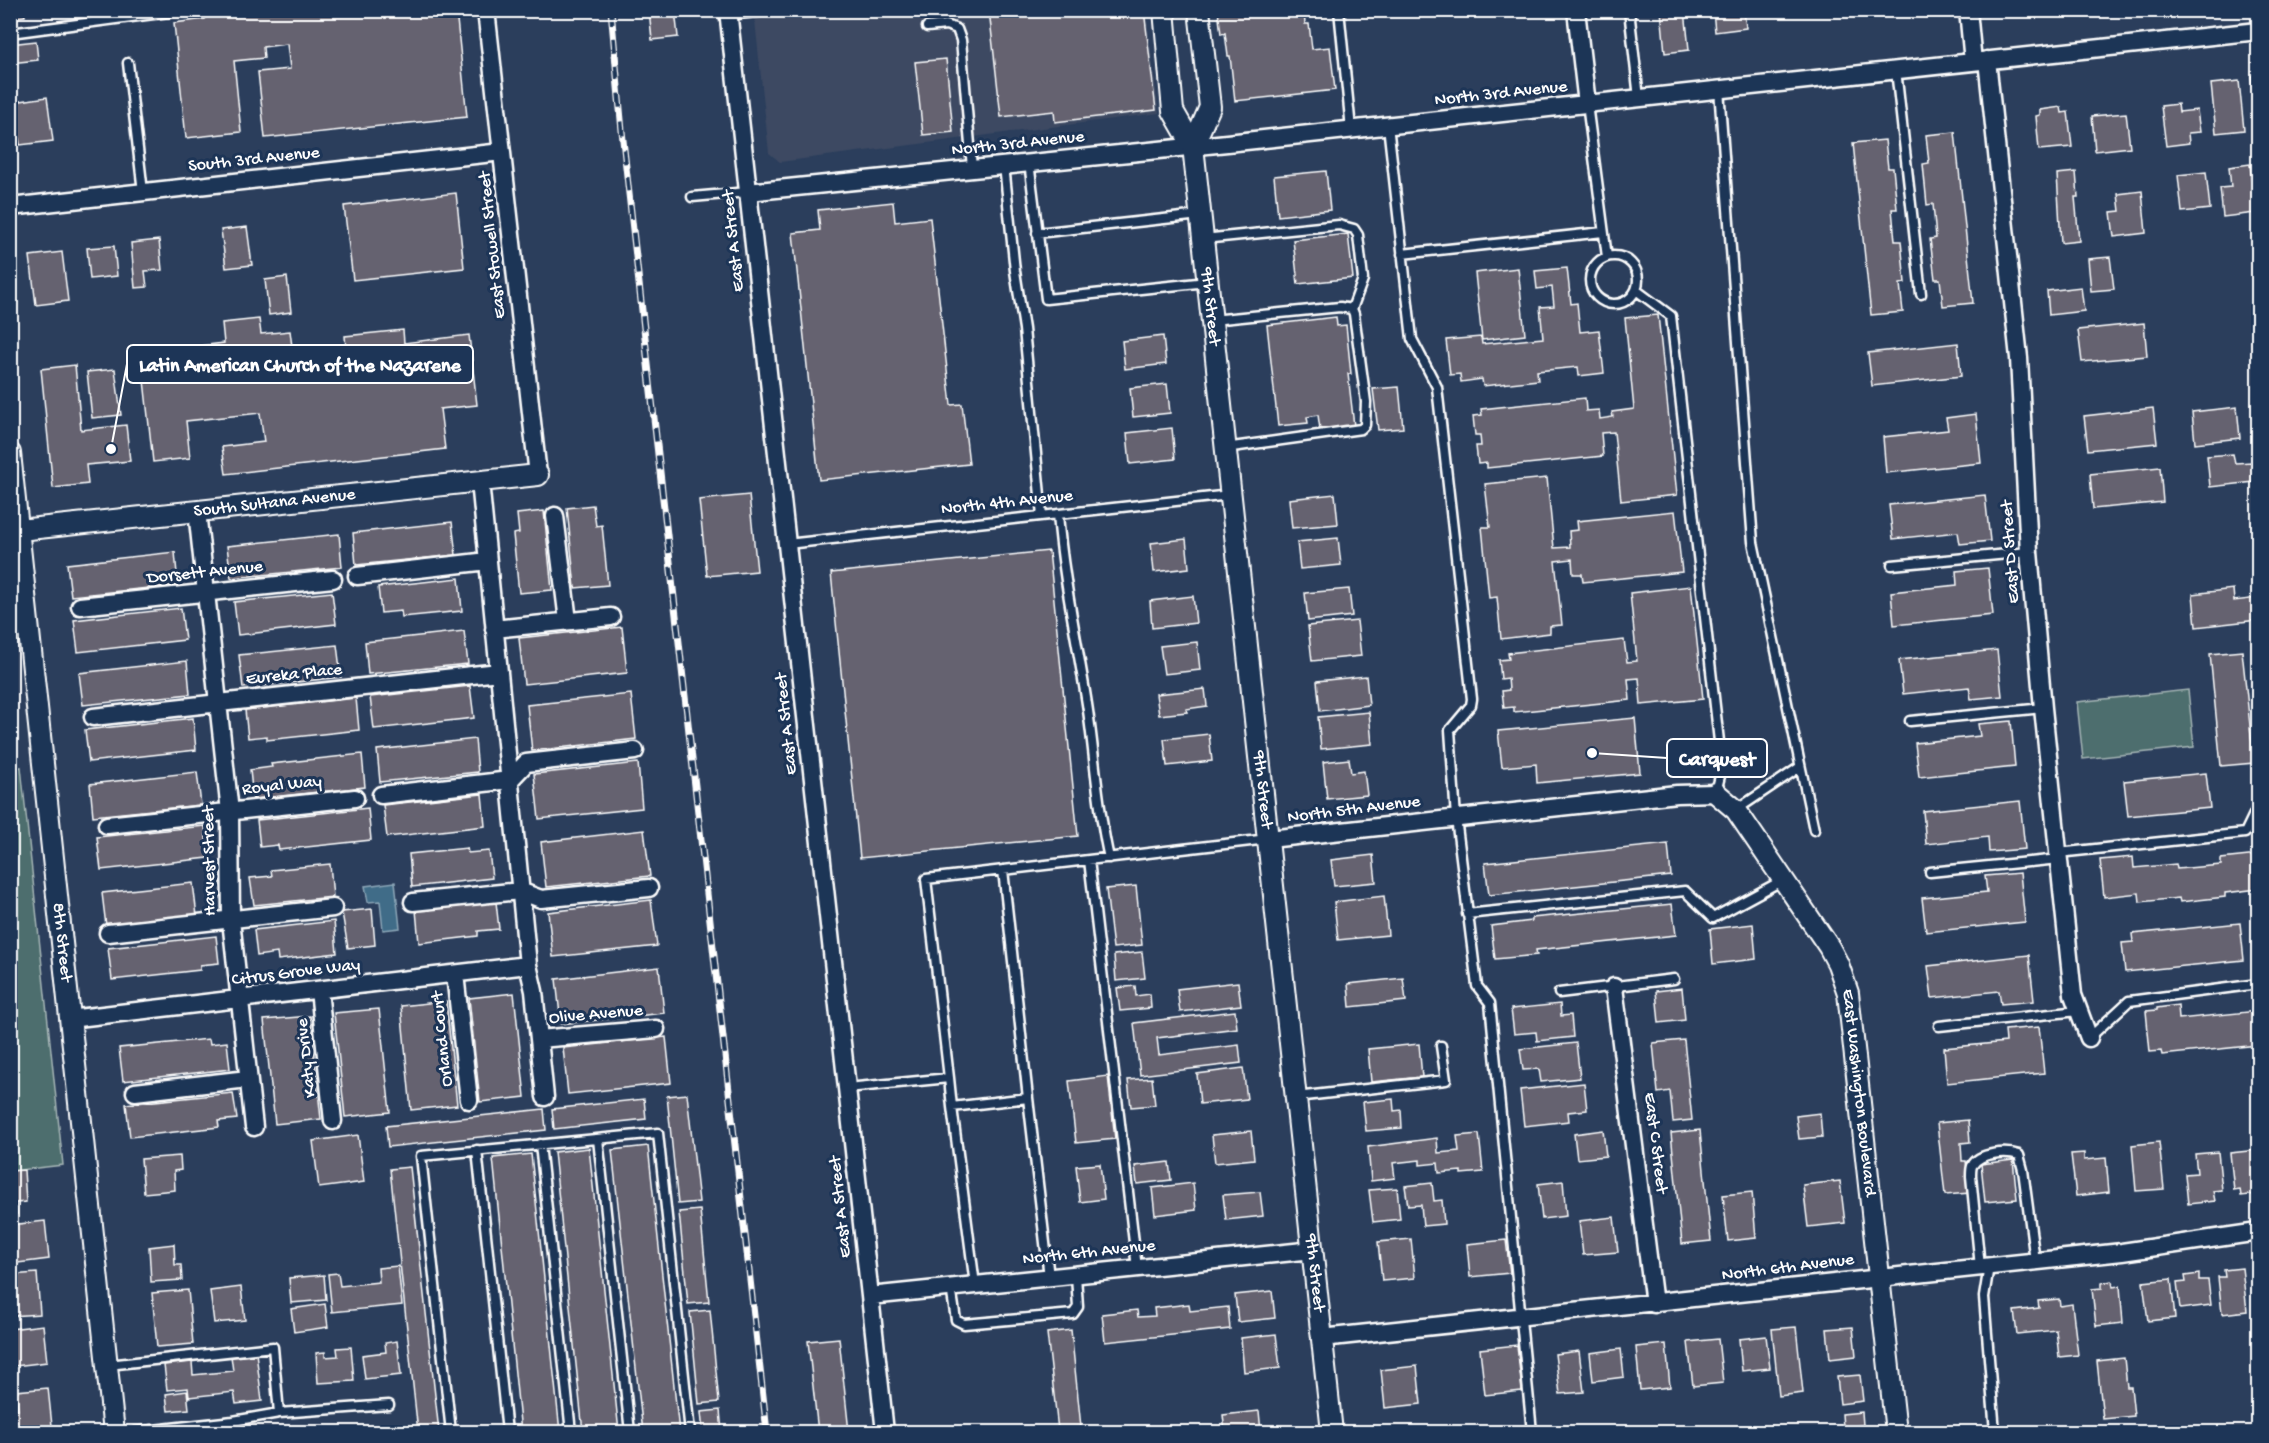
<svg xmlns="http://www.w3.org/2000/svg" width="2269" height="1443" viewBox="0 0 2269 1443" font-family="'Gochi Hand',sans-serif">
<rect width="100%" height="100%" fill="#2b3e5c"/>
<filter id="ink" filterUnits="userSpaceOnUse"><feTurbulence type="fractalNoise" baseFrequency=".0167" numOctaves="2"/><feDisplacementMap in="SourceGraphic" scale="12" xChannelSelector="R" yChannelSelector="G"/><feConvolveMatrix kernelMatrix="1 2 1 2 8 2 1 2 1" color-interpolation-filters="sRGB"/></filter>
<g filter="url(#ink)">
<path fill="#3c4962" d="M754,11H1146L1159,113L780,162L769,153Z"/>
<path fill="#4e6e6e" stroke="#a6b6b6" stroke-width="1.5" d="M2188,690L2194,747L2083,759L2077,702Z
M21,767L63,1165L11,1171L10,769Z"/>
<path fill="#416c88" stroke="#8da7b8" stroke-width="1.5" d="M395,882L400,928L383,930L380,901L368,902L365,886Z"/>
<path fill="#656270" stroke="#fff" stroke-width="1.5" d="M10,10H24L25,16L10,18Z
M204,10H456L467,117L265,138L258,72L290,69L287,44L263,47L264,58L234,61L241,132L186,138L174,23L205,19Z
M649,10H675L678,37L652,40Z
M989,10H1144L1156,110L1055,122L1054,111L1001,117Z
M1218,10H1304L1305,24H1309L1312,49L1330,47L1335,90L1235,101L1230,56H1228L1225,33L1221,34Z
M1661,10H1685L1689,50L1665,53Z
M1713,10H1744L1746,28L1715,32Z
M36,41L38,60L10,63V44Z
M946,59L953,132L923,135L915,62Z
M2251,76H2258V112H2255Z
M2239,81L2244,130L2216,133L2211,84Z
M47,97L53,141L20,145L14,102Z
M2178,104L2179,112L2197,110L2200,132L2188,133L2189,143L2166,146L2161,106Z
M2061,107L2062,113L2068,112L2072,147L2039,150L2036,116L2040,115V110Z
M2126,113L2130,147L2095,151L2092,116Z
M1955,132L1973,303L1943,306L1940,279H1935L1930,239L1936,238L1933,204L1927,205L1923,164L1929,163L1926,135Z
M1885,140L1888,168H1893L1897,209H1892L1895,241H1901L1905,283L1900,284L1903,312L1871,315L1853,143Z
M2250,164L2255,213L2223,217L2220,188L2231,187L2229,167Z
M1326,171L1330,210L1278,216L1274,176Z
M2076,172L2078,197H2075L2079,241L2061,243L2057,174Z
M2206,172L2210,209L2182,212L2178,175Z
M2142,191L2146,233L2114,237L2111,212L2120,211L2118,194Z
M456,193L464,268L353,280L344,206Z
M893,202L895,222L930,218L951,405L962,404L969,464L819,480L793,233L820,230L818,210Z
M247,227L252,265L226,268L221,230Z
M1348,234L1353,278L1298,284L1293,240Z
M159,240L162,270L145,271L147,287L135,288L131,243Z
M114,246L117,276L90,279L87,248Z
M62,252L68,301L36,305L30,256Z
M2110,257L2114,289L2091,291L2088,259Z
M1518,268L1525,335L1482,340L1475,273Z
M1567,268L1571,304L1577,303L1580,332L1599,330L1604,373L1579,376L1578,367L1537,371L1538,380L1483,386L1482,379L1461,382L1460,374L1450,375L1446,340L1481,337L1482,344L1543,338L1540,307L1554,306L1552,287L1537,289L1535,271Z
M287,277L291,312L269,315L265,280Z
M2081,287L2084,311L2049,315L2047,291Z
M1658,315L1677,495L1621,501L1614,432L1601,433L1603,456L1487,468V463L1478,464L1476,446H1481L1480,435H1475L1473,416L1482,415L1481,409L1585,398L1586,411L1599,410L1600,419L1613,417L1612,412L1634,409L1625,318Z
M1336,317L1337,326L1346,325L1351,374H1348L1354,426L1320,429L1318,415L1307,417L1308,423L1278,426L1267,325Z
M259,319L261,334L290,331L293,354L346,348L345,336L403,330L404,343L469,335L477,405L440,409L445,449L226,474L222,447L264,442L260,413L186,421L190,458L153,462L141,353L224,343L222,323Z
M2144,323L2147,356L2082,362L2078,330Z
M1163,336L1166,364L1125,369L1122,341Z
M1958,343L1961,376L1872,386L1868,353Z
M75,365L81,430L126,425L130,461L86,465L88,484L53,488L41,369Z
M115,369L121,415L92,418L87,372Z
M1167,384L1170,413L1133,417L1130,388Z
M1399,387L1403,428L1378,430L1373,389Z
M2237,407L2240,438L2195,443L2192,412Z
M2153,408L2157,443L2088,450L2084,416Z
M1976,414L1981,463L1886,473L1883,437L1948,430L1946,418Z
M1172,428L1175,459L1130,464L1127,433Z
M2233,454L2235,463L2252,462L2254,482L2210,487L2207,456Z
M2160,467L2163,502L2093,509L2090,474Z
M1547,478L1554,548L1570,547L1569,531L1578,530L1577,521L1675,511L1682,572L1583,582L1582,574H1573L1572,559L1555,561L1562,625L1550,626V633L1501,639L1497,597L1489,598L1482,527H1490L1485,484Z
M1335,494L1338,524L1292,528L1289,499Z
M749,495L757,571L707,576L699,500Z
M1985,495L1990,541L1960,544L1958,532L1893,539L1889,505Z
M593,505L596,526L602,525L608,585L575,588L567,508Z
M544,511L552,590L519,593L513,534L519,533L517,514Z
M452,522L456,555L356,565L353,533Z
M339,534L342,567L231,578L227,546Z
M1338,538L1341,565L1300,569L1297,542Z
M1186,539L1189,568L1154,572L1151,543Z
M1049,551L1078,836L860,858L831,573Z
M175,552L178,585L71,596L67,564Z
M1988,568L1993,615L1894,625L1891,592L1957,585L1956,571Z
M459,578L462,611L402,617L401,611L381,613L378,587Z
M1691,586L1703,699L1641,705L1639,678L1628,679L1630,700L1514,712V707L1504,708L1502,691L1509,690L1508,678L1501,679L1499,660L1509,659L1508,653L1624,640L1627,662L1637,661L1630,593Z
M1349,589L1352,616L1308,621L1305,593Z
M2233,589L2234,601L2258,598V620L2196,627L2193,594Z
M332,592L336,624L238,635L234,602Z
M1193,596L1196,623L1152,628L1150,601Z
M181,608L185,640L78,652L74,620Z
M1357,621L1361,656L1312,661L1308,626Z
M622,627L627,673L524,684L519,638Z
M464,631L468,664L368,674L365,642Z
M1197,642L1200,670L1164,674L1160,646Z
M337,645L341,677L243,688L239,655Z
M1997,650L2002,696L1971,699L1969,687L1903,694L1899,660Z
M2242,651L2254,763L2221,766L2210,654Z
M187,661L190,694L83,705L79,673Z
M1366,676L1369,705L1320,711L1317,681Z
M470,686L474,718L374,729L370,697Z
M1205,689L1207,706L1186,709L1187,712L1159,715L1156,694Z
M631,694L636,739L532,751L527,705Z
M356,698L359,730L267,740V736L248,738L245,710Z
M1369,712L1372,744L1321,749L1318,717Z
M193,718L196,750L89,762L85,730Z
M1635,718L1640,773L1537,783L1536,764L1502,767L1498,731Z
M2011,721L2015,767L1919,777L1915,743L1980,736L1978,724Z
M1209,734L1212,761L1167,766L1164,739Z
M475,739L478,772L380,782L377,750Z
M362,754L365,787L253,799L250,770L272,767L271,764Z
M1349,759L1351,773L1364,771L1367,795L1327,799L1323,762Z
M638,763L642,808L539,819L534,774Z
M197,772L201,805L93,816L90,784Z
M2206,773L2210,808L2128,816L2124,781Z
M482,794L485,826L387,837L383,805Z
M2020,801L2025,849L1989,852L1988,837L1926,844L1923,811Z
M368,808L371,840L279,850L278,845L260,847L257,820Z
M205,826L208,858L101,870L97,837Z
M644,830L650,876L546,887L541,842Z
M1668,844L1671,876L1489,895L1485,863Z
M467,848L468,853L489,851L492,878L412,887L409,854Z
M1373,855L1376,882L1334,886L1331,860Z
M2258,855V889L2225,893V897L2180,902L2179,898L2140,902L2139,893L2104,897L2100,860L2133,857L2134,868L2176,864L2177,869L2221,865V859Z
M330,864L333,897L254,905L250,878L272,876L271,870Z
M2020,873L2025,922L1926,932L1922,898L1987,892L1985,876Z
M193,883L197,916L106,926L102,893Z
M1136,886L1142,945L1113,948L1106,889Z
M1384,896L1388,935L1338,940L1334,902Z
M651,900L657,946L553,957L548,912Z
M496,902L499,929L478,931V936L419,943L416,910Z
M1672,904L1676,935L1536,950L1537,955L1495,959L1491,926L1532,921V918Z
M372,909L375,945L348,948L342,912Z
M334,921L337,953L278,960L277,953L257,956L254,930Z
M2240,923L2244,960L2125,972L2122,943L2133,942L2132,934Z
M1753,924L1756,959L1713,964L1710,929Z
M216,936L219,963L200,965V970L112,980L108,948Z
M1142,952L1145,978L1116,981L1114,955Z
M2029,955L2034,1001L2001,1004L1999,991L1932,998L1928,966Z
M659,967L664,1013L561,1024L556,979Z
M1403,978L1406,1001L1350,1007L1348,984Z
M1238,982L1241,1005L1180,1012L1177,989Z
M1135,986L1136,996L1150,994L1151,1008L1120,1011L1117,988Z
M1682,988L1685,1020L1659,1023L1656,991Z
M514,993L525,1097L480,1102L469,998Z
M446,1001L457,1105L411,1110L401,1006Z
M1560,1004L1561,1016L1571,1015L1573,1037L1537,1041L1536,1032L1514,1034L1511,1009Z
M2178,1005L2179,1019L2258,1011V1045L2162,1055L2161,1051L2150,1052L2146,1011L2157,1010V1008Z
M379,1009L390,1112L345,1117L334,1013Z
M1235,1011L1237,1028L1157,1038L1159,1055L1239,1045L1241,1063L1140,1075L1134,1023Z
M310,1016L321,1119L275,1124L264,1020Z
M2039,1027L2044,1073L1947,1083L1944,1048L2006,1042L2005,1030Z
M666,1037L671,1083L568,1094L563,1048Z
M209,1039L210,1044L227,1042L230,1069L123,1081L119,1048Z
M1684,1040L1692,1120L1673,1122L1670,1091L1658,1093L1653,1043Z
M1576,1043L1580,1078L1541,1082L1539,1069L1523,1070L1520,1049Z
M1419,1044L1422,1077L1371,1082L1368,1049Z
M1243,1068L1247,1099L1200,1104L1197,1074Z
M1108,1076L1115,1139L1076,1143L1069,1081Z
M1152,1078L1155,1105L1131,1107L1128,1080Z
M1584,1083L1587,1110L1568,1112L1569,1121L1524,1126L1520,1090Z
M233,1093L237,1119L218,1121L219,1127L130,1137L126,1104Z
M687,1094L699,1202L678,1204L667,1096Z
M644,1099L646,1119L554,1129L552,1109Z
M1393,1099L1394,1111L1401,1110L1402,1128L1366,1131L1363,1102Z
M544,1109L546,1130L388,1147L386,1126Z
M1820,1113L1822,1137L1799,1139L1796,1116Z
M1968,1120L1970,1142L1961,1143L1962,1161H1966L1970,1193L1945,1195L1937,1123Z
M1603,1130L1606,1156L1577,1159L1574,1134Z
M1700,1130L1711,1241L1682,1244L1671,1133Z
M1251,1131L1254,1159L1215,1163L1212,1135Z
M1479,1134L1483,1172L1461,1174V1171L1439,1173L1438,1163L1420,1165V1160L1393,1163L1395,1178L1371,1181L1368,1147L1437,1138L1438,1153L1459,1151L1457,1136Z
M358,1135L364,1182L319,1188L313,1141Z
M2159,1142L2164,1189L2136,1191L2132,1145Z
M648,1146L679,1432H643L612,1150Z
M589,1148L619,1432H583L554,1152Z
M2258,1150V1194L2241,1196L2240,1189L2234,1190L2230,1153Z
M2218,1152L2222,1190L2213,1191L2215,1201L2188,1204L2185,1174L2197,1173L2195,1154Z
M2084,1153V1160L2106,1158L2109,1192L2076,1196L2071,1154Z
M531,1154L560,1432H521L493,1158Z
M180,1156L181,1170L174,1171L175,1190L144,1193L141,1159Z
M2013,1160L2017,1199L1985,1202L1981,1164Z
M1169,1162L1171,1180L1137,1184L1135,1166Z
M1100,1164L1104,1199L1080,1202L1076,1166Z
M410,1167L439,1432H418L390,1169Z
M24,1170L26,1202L16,1203L17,1214L10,1215V1171Z
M1563,1181L1566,1216L1542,1219L1538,1184Z
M1840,1181L1845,1223L1808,1227L1803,1185Z
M1193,1183L1196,1210L1155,1215L1152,1188Z
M1432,1183L1434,1201L1442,1200L1444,1224L1423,1226L1421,1205L1408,1206L1405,1186Z
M1397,1188L1400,1219L1373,1222L1369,1190Z
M1260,1192L1263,1216L1226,1220L1223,1195Z
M1752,1192L1756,1238L1728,1241L1723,1195Z
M700,1210L709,1302L688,1304L679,1212Z
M1614,1217L1618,1252L1583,1255L1579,1221Z
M45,1221L49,1259L10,1264V1225Z
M1411,1239L1415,1278L1382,1281L1378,1242Z
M1506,1240L1510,1273L1470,1277L1467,1244Z
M174,1244L175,1265H181L182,1280L151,1282L149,1247Z
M398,1266L402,1305L332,1312L328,1274L338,1273L340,1286L379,1282L378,1268Z
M2242,1268L2247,1311L2222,1314L2218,1277H2225L2224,1270Z
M37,1273L40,1314L10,1316L11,1275Z
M2199,1274V1280H2208L2211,1305L2180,1309L2177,1283L2186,1282L2185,1276Z
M2253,1274H2258V1327Z
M324,1275L326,1300L291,1303L289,1278Z
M2171,1279L2175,1318L2148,1321L2143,1282Z
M2112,1281L2113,1287L2120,1286L2123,1323L2096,1326L2092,1289L2102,1288V1283Z
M241,1287L245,1320L214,1323L210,1291Z
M188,1290L193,1344L157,1347L152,1293Z
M1272,1291L1275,1318L1238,1322L1235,1295Z
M2059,1299L2060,1306L2072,1304L2078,1355L2059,1357L2056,1330L2017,1334L2014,1311L2039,1308L2038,1301Z
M325,1304L328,1327L294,1332L291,1309Z
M1189,1304L1190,1311L1228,1307L1230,1329L1105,1342L1102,1314L1137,1310L1138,1317L1155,1316L1154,1308Z
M710,1310L719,1402L699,1404L690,1312Z
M43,1325L47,1362L15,1366L13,1357L10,1358V1329Z
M1796,1327L1803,1393L1779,1396L1772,1329Z
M1853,1327L1856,1356L1830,1359L1827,1329Z
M1071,1330L1081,1427L1058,1430L1047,1333Z
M1276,1334L1280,1368L1244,1372L1241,1338Z
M1766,1336L1770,1368L1742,1371L1739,1339Z
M839,1338L849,1432H818L808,1341Z
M1718,1339L1723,1383L1693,1386L1688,1342Z
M397,1341L401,1375L365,1379L362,1355L386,1352L385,1343Z
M1666,1344L1670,1387L1640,1390L1636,1347Z
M1517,1345L1522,1391L1485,1395L1480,1349Z
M351,1347L354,1381L318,1383L316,1353L325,1352V1357L338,1356L337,1348Z
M1621,1349L1624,1377L1593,1381L1590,1353Z
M1579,1351L1584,1392L1560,1394L1555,1354Z
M256,1353L262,1401L236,1404L234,1392L189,1397L188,1388L167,1390L164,1365L192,1362L193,1375L233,1371L231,1356Z
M2124,1358L2127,1387H2131L2134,1416L2103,1419L2097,1361Z
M1417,1366L1421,1404L1385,1408L1381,1370Z
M1860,1375L1863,1401L1840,1404L1837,1377Z
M48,1388L52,1426L10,1430V1411L18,1410L16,1391Z
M187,1391L189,1409L168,1411L166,1394Z
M720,1410L722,1432H703L701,1412Z
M1259,1411L1261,1432H1225L1223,1415Z
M1862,1412L1863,1425L1843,1427L1842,1414Z"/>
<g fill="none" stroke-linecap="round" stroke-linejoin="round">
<defs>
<path id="service" d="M1339,10L1351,129
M1629,10L1639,98
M729,15L776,10
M927,27L946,25L957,29L961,40L972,168
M10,33L184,10
M128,63L143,192
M1896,70L1921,294
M1719,89L1753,542L1814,830
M1587,104L1607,257
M1388,125L1412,339L1437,387L1472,699L1471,705L1450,730L1456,818L1477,986L1490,1003L1532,1432
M1029,162L1046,299L1207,282
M1004,165L1015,271L1024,329L1042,516
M692,197L748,192
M1037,233L1200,215
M1203,239L1339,225L1354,229L1358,235L1363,279L1352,309
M1402,254L1603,232
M1590 280a24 24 0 1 1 48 0a24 24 0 1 1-48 0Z
M1636,290L1671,316L1722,768L1716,792
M1212,320L1340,307L1352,309L1354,314L1366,402L1365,425L1361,429L1225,448
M1058,514C1063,578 1077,640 1087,704C1095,755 1097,807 1109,858
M787,544L1230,495
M1892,565L2029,552
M1910,721L2043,708
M1736,810L1800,767
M2058,853L2245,833L2258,806
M1089,860L1137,1268
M1003,870L1028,1098
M1930,872L2059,859
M1467,914L1685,891L1713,918L1783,880
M1559,993L1674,979
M1939,1026L2078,1011
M2089,1038L2129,1001L2258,984
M949,1078L926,879L1268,839
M847,1088L949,1078L952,1107
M1296,1097L1446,1080L1441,1046
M598,1139L630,1432
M540,1144L571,1432
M477,1150L507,1432
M1989,1266L1984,1297L1995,1432
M1980,1267L1971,1176C1971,1173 1971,1169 1972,1166C1979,1152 2007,1151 2019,1155L2023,1170L2035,1261
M975,1285L952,1107L1028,1098L1049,1277
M951,1287L956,1320L964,1324L1073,1314L1078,1307L1076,1275
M108,1365L273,1347L279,1413L233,1421L135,1432
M279,1413L389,1405
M451,1432L421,1156L658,1133L690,1432"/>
<path id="minor" d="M486,10L538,475
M728,10L885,1432
M1576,10L1587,104
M1968,10L1973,62
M1987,60L2019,358L2029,552L2043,708L2073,995L2089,1038
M748,192L1227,143L2258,31
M10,207L502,152
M480,481L528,965L534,991L545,1097
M197,511L230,812L231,920L254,1127
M555,516L568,621
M357,576L488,561
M80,606L333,579
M494,629L611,617
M93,717L499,672
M381,795L510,780L526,763L635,751
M107,825L355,798
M1269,839L1677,794L1716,793
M413,902L520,891L541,899L649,888
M108,933L333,908
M455,974L469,1100
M1614,987L1654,1304
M319,990L333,1121
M69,1019L528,965
M539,1039L656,1029
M135,1092L248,1079
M870,1296L1313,1250
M1322,1338L2122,1252L2258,1232"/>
<g id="tertiary">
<path id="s1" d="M1164,10L1173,111L1193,146L1332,1432"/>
<path d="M1193,146L1210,107L1199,10"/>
<path id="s2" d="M10,453L114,1432"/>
<path id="s3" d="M10,531L538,475"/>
<path id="s4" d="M1716,793L1736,810L1829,947L1838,964L1848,993L1896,1432"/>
</g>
</defs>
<use href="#service" stroke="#fff" stroke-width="13"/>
<use href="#minor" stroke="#fff" stroke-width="21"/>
<use href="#tertiary" stroke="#fff" stroke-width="24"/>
<use href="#service" stroke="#1d3557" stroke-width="8"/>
<use href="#minor" stroke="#1d3557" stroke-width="16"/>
<use href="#tertiary" stroke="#1d3557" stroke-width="20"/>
<defs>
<path id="rail" d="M611,10L622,131L767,1432"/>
</defs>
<use href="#rail" stroke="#fff" stroke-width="7"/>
<use href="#rail" stroke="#1d3557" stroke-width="4.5" stroke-dasharray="14" stroke-linecap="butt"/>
</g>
</g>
<g text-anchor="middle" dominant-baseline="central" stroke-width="6" stroke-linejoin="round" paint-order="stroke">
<g font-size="18" fill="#fff" stroke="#1d3557">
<text transform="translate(1501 94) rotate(-6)">North 3rd Avenue</text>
<text transform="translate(1018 144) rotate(-6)">North 3rd Avenue</text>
<text transform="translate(254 160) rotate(-6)">South 3rd Avenue</text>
<text transform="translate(734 241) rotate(-96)">East A Street</text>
<text transform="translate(493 245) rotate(-96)">East Stowell Street</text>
<text stroke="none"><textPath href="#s1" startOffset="303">9th Street</textPath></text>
<text stroke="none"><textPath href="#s3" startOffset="266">South Sultana Avenue</textPath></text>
<text transform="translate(1007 503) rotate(-6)">North 4th Avenue</text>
<text transform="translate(2011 552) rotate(-94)">East D Street</text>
<text transform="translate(205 573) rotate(-6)">Dorsett Avenue</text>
<text transform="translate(294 675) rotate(-6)">Eureka Place</text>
<text transform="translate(787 724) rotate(-96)">East A Street</text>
<text transform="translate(282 786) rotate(-6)">Royal Way</text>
<text stroke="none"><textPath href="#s1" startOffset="789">9th Street</textPath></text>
<text transform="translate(1354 810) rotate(-7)">North 5th Avenue</text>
<text transform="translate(210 861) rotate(-91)">Harvest Street</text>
<text stroke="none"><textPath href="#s2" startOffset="492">8th Street</textPath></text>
<text transform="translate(296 973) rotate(-7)">Citrus Grove Way</text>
<text transform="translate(596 1015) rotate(-5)">Olive Avenue</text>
<text transform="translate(443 1039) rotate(-96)">Orland Court</text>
<text transform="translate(307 1058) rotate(-96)">Katy Drive</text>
<text stroke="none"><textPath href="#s4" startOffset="342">East Washington Boulevard</textPath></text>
<text transform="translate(1655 1143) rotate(83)">East C Street</text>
<text transform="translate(841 1207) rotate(-96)">East A Street</text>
<text transform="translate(1089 1253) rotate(-6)">North 6th Avenue</text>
<text transform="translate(1788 1268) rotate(-7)">North 6th Avenue</text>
<text stroke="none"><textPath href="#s1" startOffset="1275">9th Street</textPath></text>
</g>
</g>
<path fill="none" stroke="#fff" stroke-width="2" d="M111 449L127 364M1592 753L1667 758"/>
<g fill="#fff" stroke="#1d3557" stroke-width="2">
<circle cx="111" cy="449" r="6"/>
<circle cx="1592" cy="753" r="6"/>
</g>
<g fill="#1d3557" stroke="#fff" stroke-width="2">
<rect x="127" y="345" width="346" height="38" rx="6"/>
<rect x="1667" y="739" width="100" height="38" rx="6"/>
</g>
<g font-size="20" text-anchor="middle" font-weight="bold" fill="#fff">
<text x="300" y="371">Latin American Church of the Nazarene</text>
<text x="1717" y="765">Carquest</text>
</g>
<rect width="2269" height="1443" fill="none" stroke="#1d3557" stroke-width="36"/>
<rect x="18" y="18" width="2233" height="1407" fill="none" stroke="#fff" stroke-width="2" filter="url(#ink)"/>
</svg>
